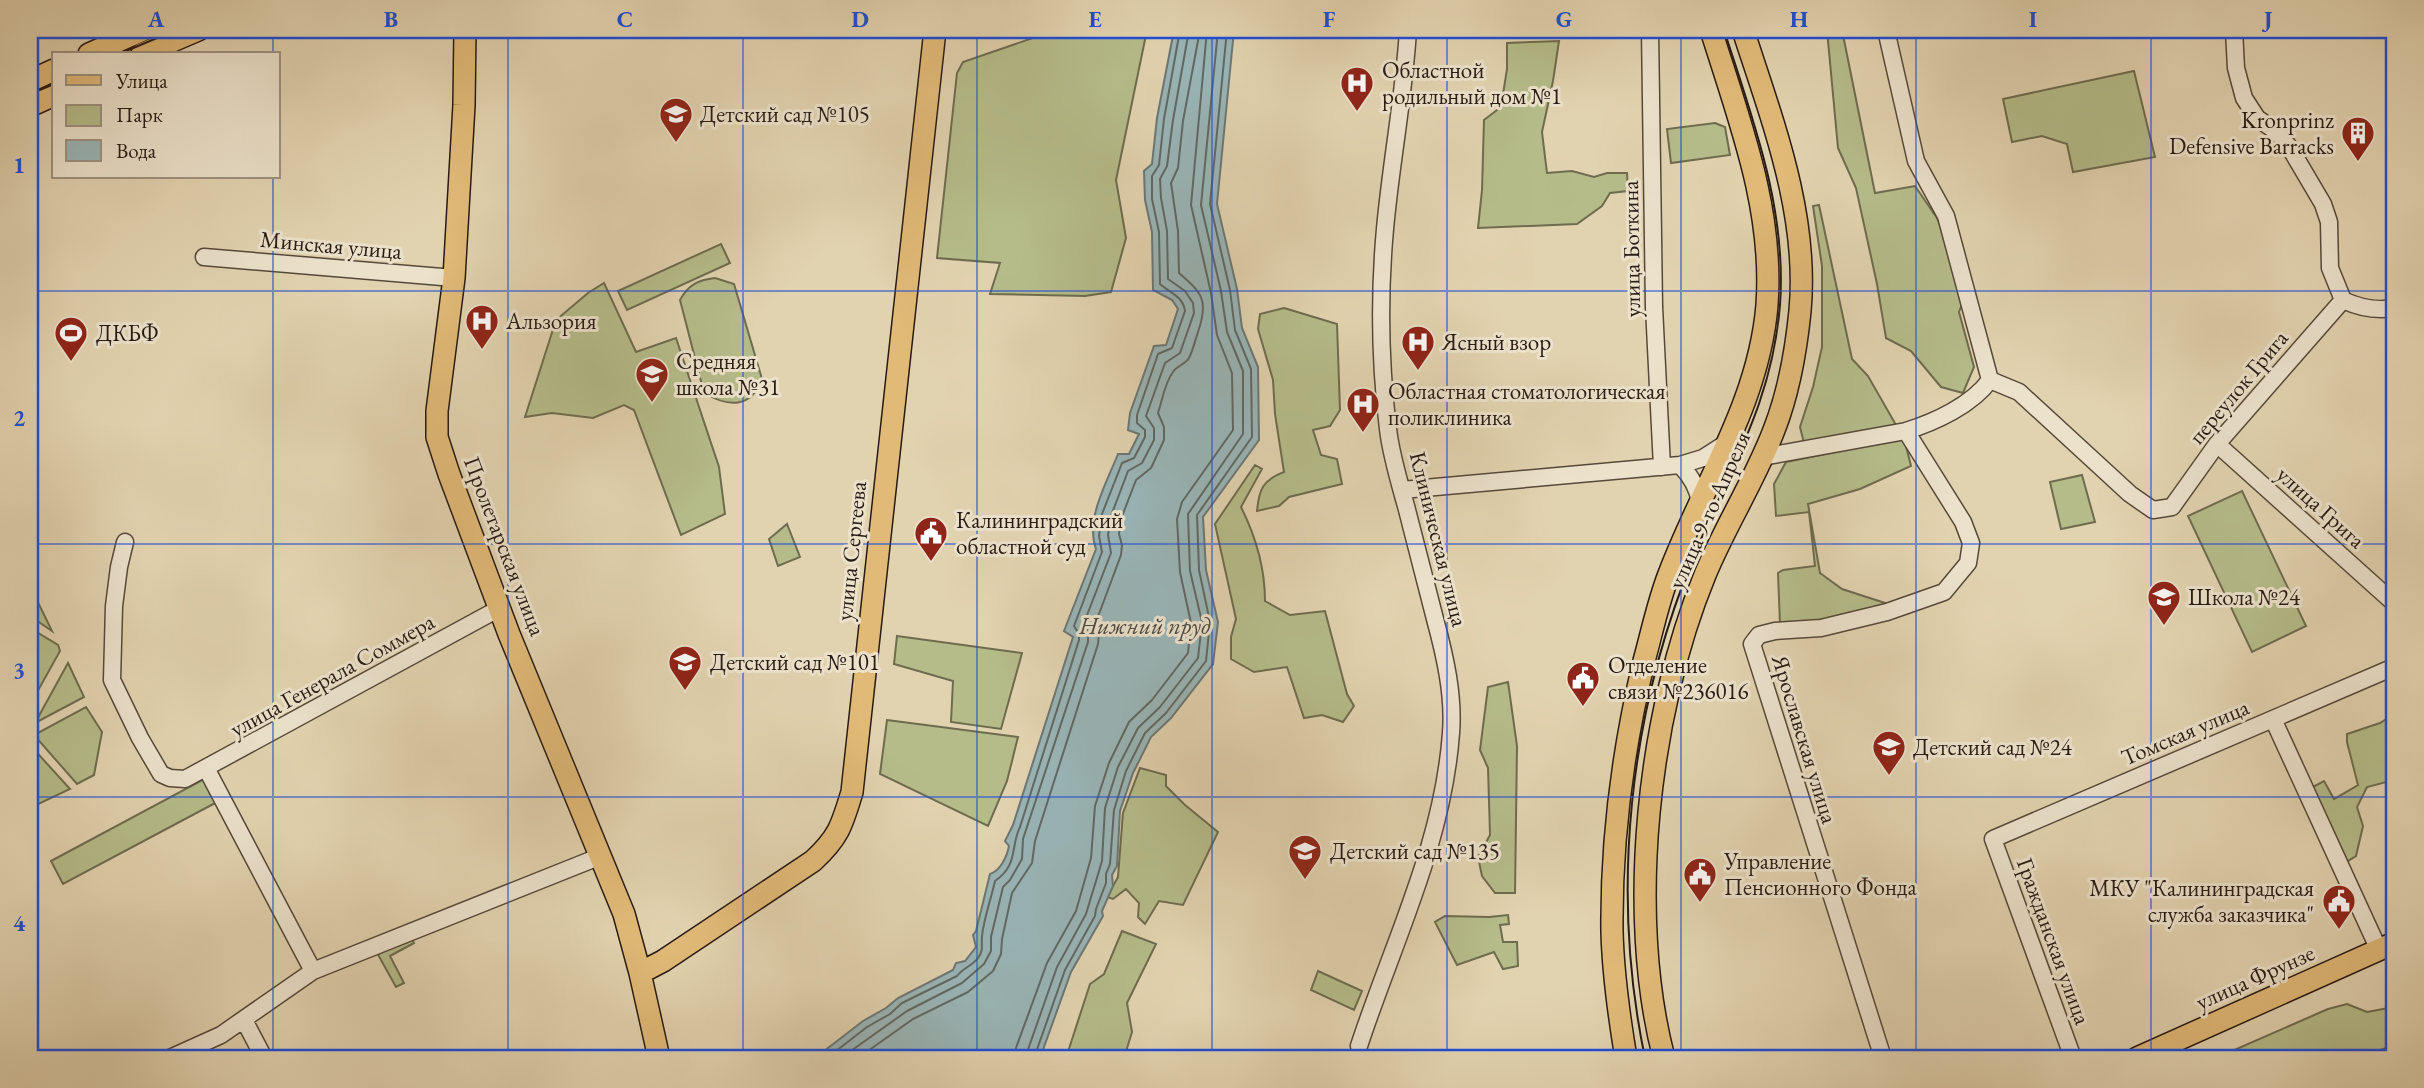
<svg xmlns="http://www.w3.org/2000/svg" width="2424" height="1088" viewBox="0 0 2424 1088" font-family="'EB Garamond',serif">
<rect width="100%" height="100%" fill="#e2d3b0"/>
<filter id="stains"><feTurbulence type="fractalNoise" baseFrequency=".00286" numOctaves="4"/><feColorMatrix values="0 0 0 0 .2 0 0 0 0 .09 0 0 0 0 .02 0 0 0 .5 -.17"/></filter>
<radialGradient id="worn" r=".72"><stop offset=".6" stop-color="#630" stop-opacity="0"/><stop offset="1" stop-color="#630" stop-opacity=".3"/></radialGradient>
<path fill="#b5bc8a" stroke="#6e6c4e" stroke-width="2" d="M1056,30H1147L1116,180L1126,238L1111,292L1085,296L990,294L1000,263L937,258L957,73L963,62Z
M1827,30H1838L1840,35H1843L1875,193L1915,186L1937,218L1949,245L1964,299L1959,312L1974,367L1963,393L1941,387L1911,351L1886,338L1877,284L1856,188L1838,148Z
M1559,41L1553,81L1542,132L1547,173L1572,171L1594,177L1607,173H1627L1628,191L1610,193L1602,206L1577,224L1478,228L1482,190L1484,120L1501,107L1507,69V43Z
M2134,71L2155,157L2073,172L2067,144L2042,136L2012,142L2003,99Z
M1715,123L1725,127L1730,155L1671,163L1667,129Z
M1819,205L1852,359L1868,376L1896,425L1804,443L1800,427L1813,387L1822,347V266L1813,206Z
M721,244L730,263L627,310L618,291Z
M715,278L734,284L762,379C751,409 728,407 704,393L680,300C688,285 698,280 715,278Z
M604,283L636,352L676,338L719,467L725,514L681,535L634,410L624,405L593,418L552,413L525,417L556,320L588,293Z
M1284,308L1337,324L1340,410L1330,426L1313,430L1321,455L1337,459L1342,484L1289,497L1279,506L1257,511C1259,489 1263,480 1284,472L1275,414L1273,380L1258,329L1260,314Z
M1904,438L1911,466L1860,489L1808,504L1820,573L1842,589L1885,603L1878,609L1822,621L1780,624L1778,573L1783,570L1815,566L1809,512L1776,516L1774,484L1786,462Z
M1255,465L1262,469L1241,507C1256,537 1265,567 1265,601L1290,615L1325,611L1347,694L1354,706L1343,722L1322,715L1304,718L1287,667L1254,672L1231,659V637L1236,619L1215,524Z
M2082,475L2095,522L2061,529L2050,482Z
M2242,491L2306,626L2252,652L2188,516Z
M787,524L800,557L778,566L769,539Z
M30,586L52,631L30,616Z
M30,628L58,645L60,651L30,705Z
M897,636L1022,653L1001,729L951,722L953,681L894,664Z
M68,663L84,697L35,723Z
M1508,682L1517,746L1515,893H1495L1482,876L1478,857L1490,835L1488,768L1480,750L1488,687Z
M86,707L102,732L94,775L77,784L34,735Z
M2394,714V780L2367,787L2357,807L2363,826L2356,856L2343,864L2311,788L2324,781L2334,799L2358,785L2347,742V734L2380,723Z
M887,720L1018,737L1007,781L988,826L880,774Z
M30,745L70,789L30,808Z
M1140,768L1166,775V786L1185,805L1218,832L1183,905L1159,901L1145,924L1138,917L1139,903L1126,889L1113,899L1107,897L1118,877L1123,813Z
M206,778L219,801L63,884L51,861Z
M1508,915L1509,924L1500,925L1503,942H1517L1518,966L1503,969L1494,952L1457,965L1435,922L1445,916L1489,917Z
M1122,931L1156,944L1127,1003L1132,1032L1124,1058H1066L1090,984L1104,974Z
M410,936L414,943L390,956L404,983L396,987L376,951Z
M1318,971L1362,991L1354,1010L1311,990Z
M2347,1004L2367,1012L2394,1007V1045L2359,1058H2216L2328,1009Z"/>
<path fill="#99b5b7" stroke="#6c7775" stroke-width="2" d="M1174,30H1234L1217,204L1237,289L1242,328L1258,367L1259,440L1203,517L1206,570L1218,622L1213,664L1171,718L1151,737L1133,773L1120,811L1117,866L1112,875L1113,886L1102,911L1103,916L1071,972L1040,1058H815L863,1021L886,1008L898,998L953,970L956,963L965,961L976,947L973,935L976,931L990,874C1000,871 1007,857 1009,846L1005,841L1013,825L1073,637L1064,631L1096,549C1085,519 1107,482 1118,454H1129L1139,434L1128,430L1130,413L1154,346L1166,345L1178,309L1172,300L1153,290L1152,232L1145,200L1144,171L1152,164L1157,118Z"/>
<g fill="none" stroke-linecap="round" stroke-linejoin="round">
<path stroke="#606865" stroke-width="2" d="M827,1058L867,1027L890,1014L902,1003L957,976C963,968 972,966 978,958C984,950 981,945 982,936C984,918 991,899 995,881C1019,864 1010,847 1020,827L1079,640V634L1074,626L1102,552L1099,536L1102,514L1122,463L1134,458L1145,437V430L1137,423V415L1158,354L1172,348L1185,311C1183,296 1170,293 1160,284L1159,232L1152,199V176L1159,165L1164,119L1180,30
M841,1058L907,1011L962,983L984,964L991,951V937L1003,887L1010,880L1022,859L1023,839L1088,642V633L1084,623L1111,553L1108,535L1111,516L1128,471L1142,463L1154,440V428L1146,416L1165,363L1180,353L1194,313L1193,303L1185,291L1168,279L1167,231L1161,198L1160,179L1167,166L1173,120L1189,30
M858,1058L913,1019L968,992L993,971L1001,954L1002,939L1012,893L1032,863L1035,841L1098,644L1099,633L1096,622L1121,555L1122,545L1119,534L1121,519L1136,480L1151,468L1164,440V427L1158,413C1162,401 1165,382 1173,372C1176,366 1185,365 1189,358C1193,350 1195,341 1198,332C1209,300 1202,293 1179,273L1178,231L1171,183L1178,168L1183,121L1200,30
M1014,1058L1016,1048L1047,963L1076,911L1091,858L1095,806L1109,763L1129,722L1152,700L1188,653L1191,623L1180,572L1177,519L1182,502L1233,430L1232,373L1217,335L1211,293L1191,205L1207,30
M1025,1058L1057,967L1086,914L1102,861L1105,808L1118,767L1138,728L1160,707L1198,658L1202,622L1190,571L1188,514L1243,434V371L1227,332L1221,291L1201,205L1218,30
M1034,1058L1065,970L1095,916L1096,909L1106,883V874L1110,864L1114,810L1126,771L1145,733L1166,713L1206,661L1210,622L1199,570L1197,515L1252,437L1251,369L1235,330L1230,290L1210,204L1227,30"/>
<defs>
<path id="minor" d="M1650,30L1654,307L1662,467
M1886,30L1916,161L1946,216L1990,380
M204,257L454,278
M2343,300C2360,308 2375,311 2394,308
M1990,380L2019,392L2130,494L2153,510L2172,507L2217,444L2343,300L2330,268L2329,222L2323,204L2290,148L2277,132L2257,118L2244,98L2236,68L2234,30
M2217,444L2394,603
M1762,457L1906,431C1935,422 1972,405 1990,380
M1680,465C1691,476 1698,487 1700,503
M1402,490L1680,465L1703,458L1728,442
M125,542L119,567L114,606L112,680L140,738L161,774L170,778L185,779L500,608
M2273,719L2379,950
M206,768L313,971
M244,1020L264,1058
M1359,1046C1393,942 1443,844 1451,733C1454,695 1445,656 1435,619C1425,581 1416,544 1406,506C1399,481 1391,455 1388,429C1380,363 1379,295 1385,229C1391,162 1404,97 1408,30
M170,1058L221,1035L313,971L601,856
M1883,1058L1752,644L1759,635L1775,631L1821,628L1887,612L1944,592L1968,563L1971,543L1963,522L1906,431
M2073,1058L1993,839L2394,667"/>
<path id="major" d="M465,30L464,105L454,278L437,411V437L449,474L509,634L624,914L640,973L659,1058
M89,54L143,30
M142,54L198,30
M30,81L54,70
M30,106L54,95
M640,973L663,961L813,861C839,837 842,825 852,792L935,30
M1626,1058C1619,1016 1613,974 1612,931C1611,841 1623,749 1644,661C1652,632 1658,602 1669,574C1703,484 1759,403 1767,305C1774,209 1739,120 1711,30
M1664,1058C1626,913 1648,713 1705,575C1725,526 1755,480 1774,430C1789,392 1796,351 1800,311C1809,214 1772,120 1743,30
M2137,1058L2394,943"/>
</defs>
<use href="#minor" stroke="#56493a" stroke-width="19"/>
<use href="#major" stroke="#281b13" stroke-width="24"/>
<use href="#minor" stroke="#ece2cc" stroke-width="16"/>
<use href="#major" stroke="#e1ba78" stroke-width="21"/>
<path stroke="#281b13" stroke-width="2" d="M119,54L176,30
M30,94L54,84
M1645,1058C1610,891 1629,713 1694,556C1730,467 1772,404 1780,305C1787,209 1753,120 1724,30"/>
</g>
<path fill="none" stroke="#1d4ed8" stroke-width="2" stroke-opacity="0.55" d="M273,30V54M508,30V1058M743,30V1058M977,30V1058M1212,30V1058M1447,30V1058M1681,30V1058M1916,30V1058M2151,30V1058M273,177V1058M30,291H2394M30,544H2394M30,797H2394"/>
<defs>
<symbol id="hospital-pin" viewBox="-11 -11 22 30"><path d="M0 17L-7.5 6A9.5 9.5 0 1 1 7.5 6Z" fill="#8f2418" stroke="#ece2cc"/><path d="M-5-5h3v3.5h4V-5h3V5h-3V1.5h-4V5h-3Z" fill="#fff"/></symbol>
<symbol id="school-pin" viewBox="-11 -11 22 30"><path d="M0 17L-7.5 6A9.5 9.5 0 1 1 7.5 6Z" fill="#8f2418" stroke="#ece2cc"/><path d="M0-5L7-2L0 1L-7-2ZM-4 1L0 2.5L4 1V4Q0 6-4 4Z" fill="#fff"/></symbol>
<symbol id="building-pin" viewBox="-11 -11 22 30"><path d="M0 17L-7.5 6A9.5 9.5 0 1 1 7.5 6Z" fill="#8f2418" stroke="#ece2cc"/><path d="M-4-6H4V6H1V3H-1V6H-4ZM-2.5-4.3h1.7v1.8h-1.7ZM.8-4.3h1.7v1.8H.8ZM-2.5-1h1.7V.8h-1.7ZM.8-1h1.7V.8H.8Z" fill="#fff"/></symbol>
<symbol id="stadium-pin" viewBox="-11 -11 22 30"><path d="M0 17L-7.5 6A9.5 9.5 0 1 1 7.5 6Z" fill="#8f2418" stroke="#ece2cc"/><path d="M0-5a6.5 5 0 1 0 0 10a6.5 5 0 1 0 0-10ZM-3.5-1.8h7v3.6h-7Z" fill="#fff"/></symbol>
<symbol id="civic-pin" viewBox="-11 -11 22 30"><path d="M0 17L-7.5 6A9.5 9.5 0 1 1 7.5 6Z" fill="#8f2418" stroke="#ece2cc"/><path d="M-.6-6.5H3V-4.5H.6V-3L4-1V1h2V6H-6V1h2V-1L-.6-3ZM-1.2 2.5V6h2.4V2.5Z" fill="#fff"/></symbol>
</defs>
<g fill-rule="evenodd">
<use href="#hospital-pin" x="1338" y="64" width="38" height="52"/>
<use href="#school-pin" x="657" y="95" width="38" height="52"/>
<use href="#building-pin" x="2339" y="114" width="38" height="52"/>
<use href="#hospital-pin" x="463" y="302" width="38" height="52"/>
<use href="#stadium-pin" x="52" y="314" width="38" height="52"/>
<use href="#hospital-pin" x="1399" y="323" width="38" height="52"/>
<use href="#school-pin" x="633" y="355" width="38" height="52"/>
<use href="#hospital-pin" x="1344" y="385" width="38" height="52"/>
<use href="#civic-pin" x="912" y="514" width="38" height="52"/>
<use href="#school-pin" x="2145" y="578" width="38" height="52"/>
<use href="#school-pin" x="666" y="643" width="38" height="52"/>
<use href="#civic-pin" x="1564" y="659" width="38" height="52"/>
<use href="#school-pin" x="1870" y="728" width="38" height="52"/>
<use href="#school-pin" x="1286" y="832" width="38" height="52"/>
<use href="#civic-pin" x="1681" y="855" width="38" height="52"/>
<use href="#civic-pin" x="2320" y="882" width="38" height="52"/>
</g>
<g text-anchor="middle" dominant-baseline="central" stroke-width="6" stroke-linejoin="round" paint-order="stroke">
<g font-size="23" fill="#281b13" stroke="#ece2cc" text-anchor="start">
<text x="1382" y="70">Областной<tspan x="1382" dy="26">родильный дом №1</tspan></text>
<text x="700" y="114">Детский сад №105</text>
<text x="2334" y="120" text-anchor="end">Kronprinz<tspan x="2334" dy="26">Defensive Barracks</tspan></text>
<text x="506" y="321">Альзория</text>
<text x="96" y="333">ДКБФ</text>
<text x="1442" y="342">Ясный взор</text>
<text x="676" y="361">Средняя<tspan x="676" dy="26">школа №31</tspan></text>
<text x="1388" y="391">Областная стоматологическая<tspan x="1388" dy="26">поликлиника</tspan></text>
<text x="956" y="520">Калининградский<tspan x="956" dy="26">областной суд</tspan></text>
<text x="2188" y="597">Школа №24</text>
<text x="710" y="662">Детский сад №101</text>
<text x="1608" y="665">Отделение<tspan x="1608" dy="26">связи №236016</tspan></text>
<text x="1913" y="747">Детский сад №24</text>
<text x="1330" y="851">Детский сад №135</text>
<text x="1724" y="861">Управление<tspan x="1724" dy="26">Пенсионного Фонда</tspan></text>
<text x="2314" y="888" text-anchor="end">МКУ "Калининградская<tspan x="2314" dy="26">служба заказчика"</tspan></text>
</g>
<g font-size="23" fill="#281b13" stroke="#ece2cc">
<text transform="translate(331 245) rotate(5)">Минская улица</text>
<text transform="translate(1631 249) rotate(-91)">улица Боткина</text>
<text transform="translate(2238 387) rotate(-50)">переулок Грига</text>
<text transform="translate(2321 507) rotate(42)">улица Грига</text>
<text transform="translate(1709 510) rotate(-66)">улица 9-го Апреля</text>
<text transform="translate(1439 539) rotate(76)">Клиническая улица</text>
<text transform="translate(505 546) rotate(69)">Пролетарская улица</text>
<text transform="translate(851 551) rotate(-84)">улица Сергеева</text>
<text transform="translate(332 675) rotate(-29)">улица Генерала Соммера</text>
<text transform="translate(2185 732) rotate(-23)">Томская улица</text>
<text transform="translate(1805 739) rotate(73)">Ярославская улица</text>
<text transform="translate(2054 941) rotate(70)">Гражданская улица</text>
<text transform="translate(2255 977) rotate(-24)">улица Фрунзе</text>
</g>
<g font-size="24" font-style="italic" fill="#4a4944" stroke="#ece2cc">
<text x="1145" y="625">Нижний пруд</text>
</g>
</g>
<rect width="2424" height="1088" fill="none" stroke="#e2d3b0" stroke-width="77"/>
<rect x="52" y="52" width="228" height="126" fill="#ece2cc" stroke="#9e9282" stroke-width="2"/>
<rect x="66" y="75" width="35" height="10" fill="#e1ba78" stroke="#9e9282" stroke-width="2"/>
<text x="116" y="88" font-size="21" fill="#281b13">Улица</text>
<rect x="66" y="105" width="35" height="21" fill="#b5bc8a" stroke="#9e9282" stroke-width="2"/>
<text x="116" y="122" font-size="21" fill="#281b13">Парк</text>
<rect x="66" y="140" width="35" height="21" fill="#99b5b7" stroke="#9e9282" stroke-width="2"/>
<text x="116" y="158" font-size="21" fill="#281b13">Вода</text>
<rect x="38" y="38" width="2348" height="1012" fill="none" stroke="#1d4ed8" stroke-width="2.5"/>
<g font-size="23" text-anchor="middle" font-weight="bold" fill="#1d4ed8">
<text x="156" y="27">A</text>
<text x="391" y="27">B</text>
<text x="625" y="27">C</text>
<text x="860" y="27">D</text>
<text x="1095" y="27">E</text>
<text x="1329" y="27">F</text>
<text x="1564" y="27">G</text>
<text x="1799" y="27">H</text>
<text x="2033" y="27">I</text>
<text x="2268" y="27">J</text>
<text x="19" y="173">1</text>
<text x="19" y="426">2</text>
<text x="19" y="678">3</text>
<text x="19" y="931">4</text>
</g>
<rect width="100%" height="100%" filter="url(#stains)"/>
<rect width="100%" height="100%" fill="url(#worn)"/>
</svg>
